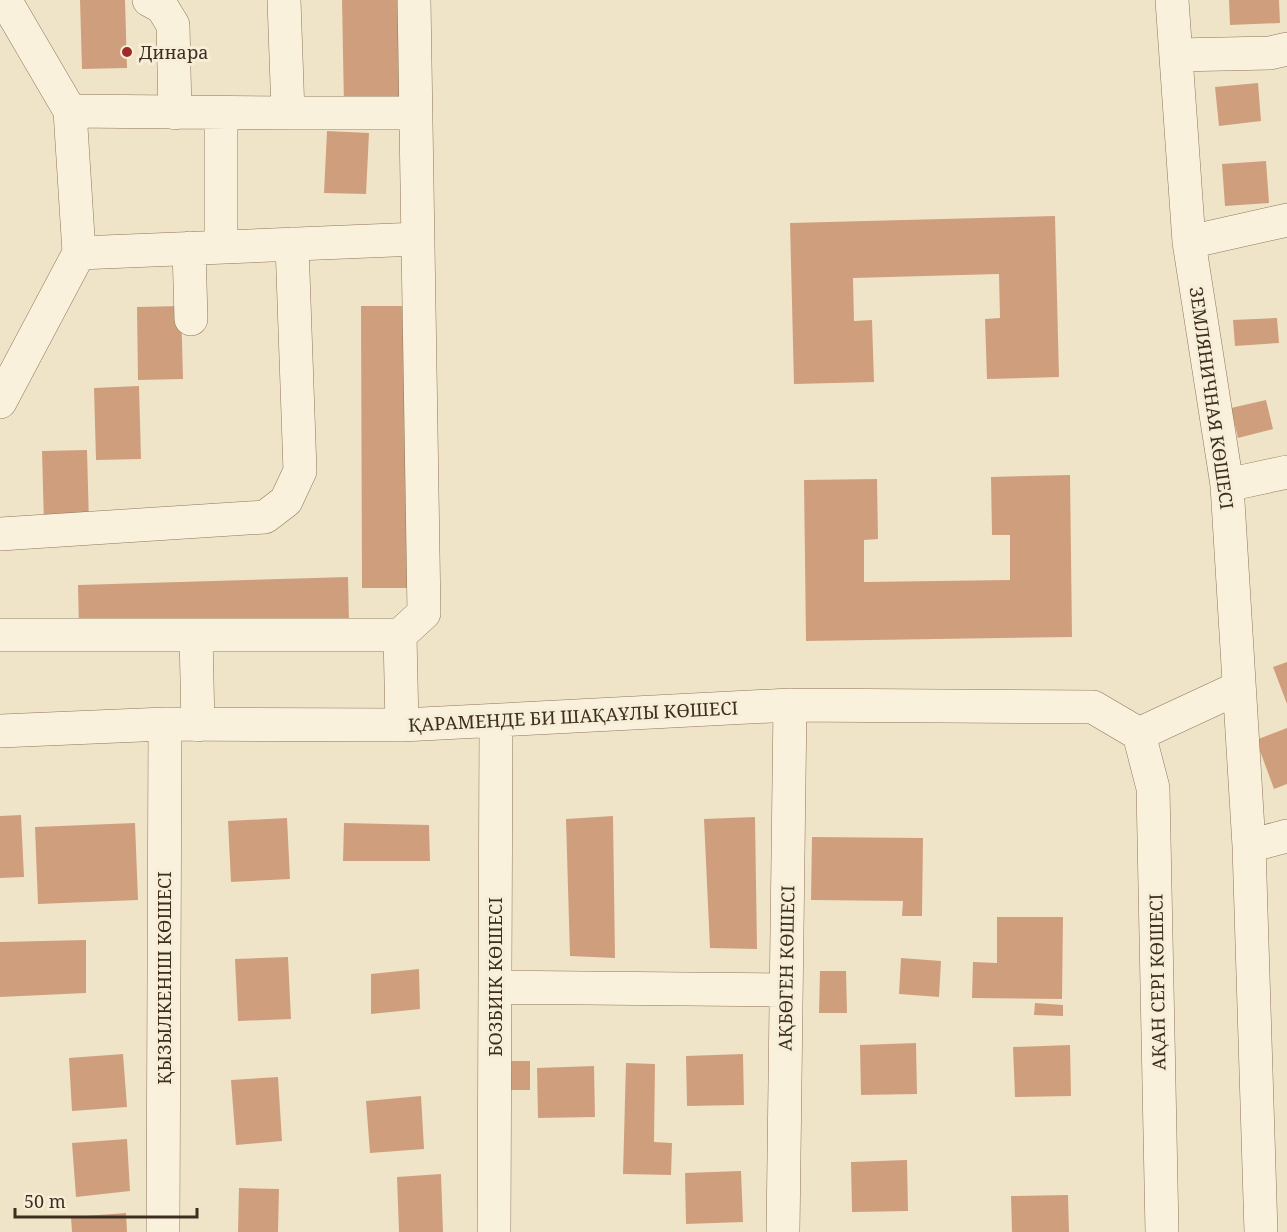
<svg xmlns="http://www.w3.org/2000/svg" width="1287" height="1232" viewBox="0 0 1287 1232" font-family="'Noto Serif',serif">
<rect width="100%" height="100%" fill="#f0e4c8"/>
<path fill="#cf9f7d" d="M80,0H125L127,68L82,69Z
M342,0H401L406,100L344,106Z
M1229,0H1279L1280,23L1230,25Z
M1258,83L1261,121L1219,126L1215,87Z
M327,131L369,133L366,194L324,193Z
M1266,161L1269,203L1225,206L1222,164Z
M1055,216L1059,377L987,379L985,319L1000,318L999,274L853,278L854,321L872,320L874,382L794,384L790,223Z
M181,306L183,379L138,380L137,307Z
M361,306H406L407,588H362Z
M1277,318L1279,343L1235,346L1233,320Z
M139,386L141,459L96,460L94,388Z
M1266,400L1273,429L1238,438L1231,408Z
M87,450L89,523L44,524L42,451Z
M1070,475L1072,637L806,641L804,480L877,479L878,539L864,540V582L1010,580V535H992L991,477Z
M348,577L349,621L79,629L78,585Z
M1287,662V704L1273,667Z
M1287,728V784L1274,789L1256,740Z
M21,815L24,877L0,878V816Z
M613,816L615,958L570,956L566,819Z
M755,817L757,949L710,948L704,819Z
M287,818L290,879L231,882L228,821Z
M135,823L138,900L38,904L35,827Z
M344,823L429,825L430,861H343Z
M812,837L923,838L922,916H902L903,901L811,900Z
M997,917H1063L1062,999L972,998L973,962L997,963Z
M86,940V993L0,997V942Z
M288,957L291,1019L238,1021L235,959Z
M901,958L941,961L939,997L899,994Z
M419,969L420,1009L371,1014V974Z
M820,971H846L847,1013H819Z
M1035,1003L1063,1005V1016L1034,1015Z
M916,1043L917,1094L861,1095L860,1045Z
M1070,1045L1071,1096L1015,1097L1013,1047Z
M123,1054L127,1107L72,1111L69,1058Z
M743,1054L744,1105L687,1106L686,1056Z
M511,1061H530V1090H511Z
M626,1063L655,1064L654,1142L672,1143L671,1175L623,1174Z
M594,1066L595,1117L538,1118L537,1068Z
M278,1077L282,1141L236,1145L231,1080Z
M421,1096L424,1149L370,1153L366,1101Z
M127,1139L130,1191L76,1197L72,1143Z
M907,1160L908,1211L852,1212L851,1162Z
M741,1171L743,1222L686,1224L685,1173Z
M441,1174L443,1232H399L397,1177Z
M239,1188L279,1189L278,1232H238Z
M1068,1195L1069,1232H1012L1011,1196Z
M126,1213L127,1232H72L71,1217Z"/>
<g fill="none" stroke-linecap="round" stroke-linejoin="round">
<defs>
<path id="minor" d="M149,0L162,7L173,25L175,113
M1172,0L1189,242L1227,485L1249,846L1261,1232
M1177,55L1270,53L1287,49
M70,111L288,113L284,0
M221,113V247
M288,113H416
M1189,242L1287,220
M189,248L191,319
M79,253L418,239
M0,402L79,253L70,111L5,0
M1227,485L1287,472
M0,534L265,517L286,501L300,471L292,244
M0,635H400L424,613L414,0
M196,635L198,725
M400,635L402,725
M0,731L165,724L402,725L790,705L1093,707L1139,734
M1139,734L1153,788L1162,1232
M1139,734L1238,688
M1249,846L1287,836
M495,987L786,990
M163,1232L165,724
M494,1232L496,721
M783,1232L790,705"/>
</defs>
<use href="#minor" stroke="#8d765c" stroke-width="34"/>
<use href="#minor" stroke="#faf1dc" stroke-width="33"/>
</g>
<circle fill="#9e2a2b" stroke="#f7eed8" stroke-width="2" cx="127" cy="52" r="6"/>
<g text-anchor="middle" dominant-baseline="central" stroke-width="6" stroke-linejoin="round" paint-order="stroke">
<g font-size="18" fill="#3d2e20" stroke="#f7eed8" text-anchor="start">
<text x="139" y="52">Динара</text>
</g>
<g font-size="18" fill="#3d2e20" stroke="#f7eed8">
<text transform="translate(1212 398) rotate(82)">ЗЕМЛЯНИЧНАЯ КӨШЕСІ</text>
<text transform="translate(573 716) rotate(-3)">ҚАРАМЕНДЕ БИ ШАҚАҰЛЫ КӨШЕСІ</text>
<text transform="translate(786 968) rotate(-89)">АҚБӨГЕН КӨШЕСІ</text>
<text transform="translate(495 977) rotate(-90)">БОЗБИІК КӨШЕСІ</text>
<text transform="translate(164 978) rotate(-90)">ҚЫЗЫЛКЕНІШ КӨШЕСІ</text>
<text transform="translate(1157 982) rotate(-91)">АҚАН СЕРІ КӨШЕСІ</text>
</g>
</g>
<path d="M15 1208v9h182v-9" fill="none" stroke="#3d2e20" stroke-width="3"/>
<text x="24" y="1208" font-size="18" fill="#3d2e20" stroke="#f7eed8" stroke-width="4.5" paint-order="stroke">50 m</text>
</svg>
